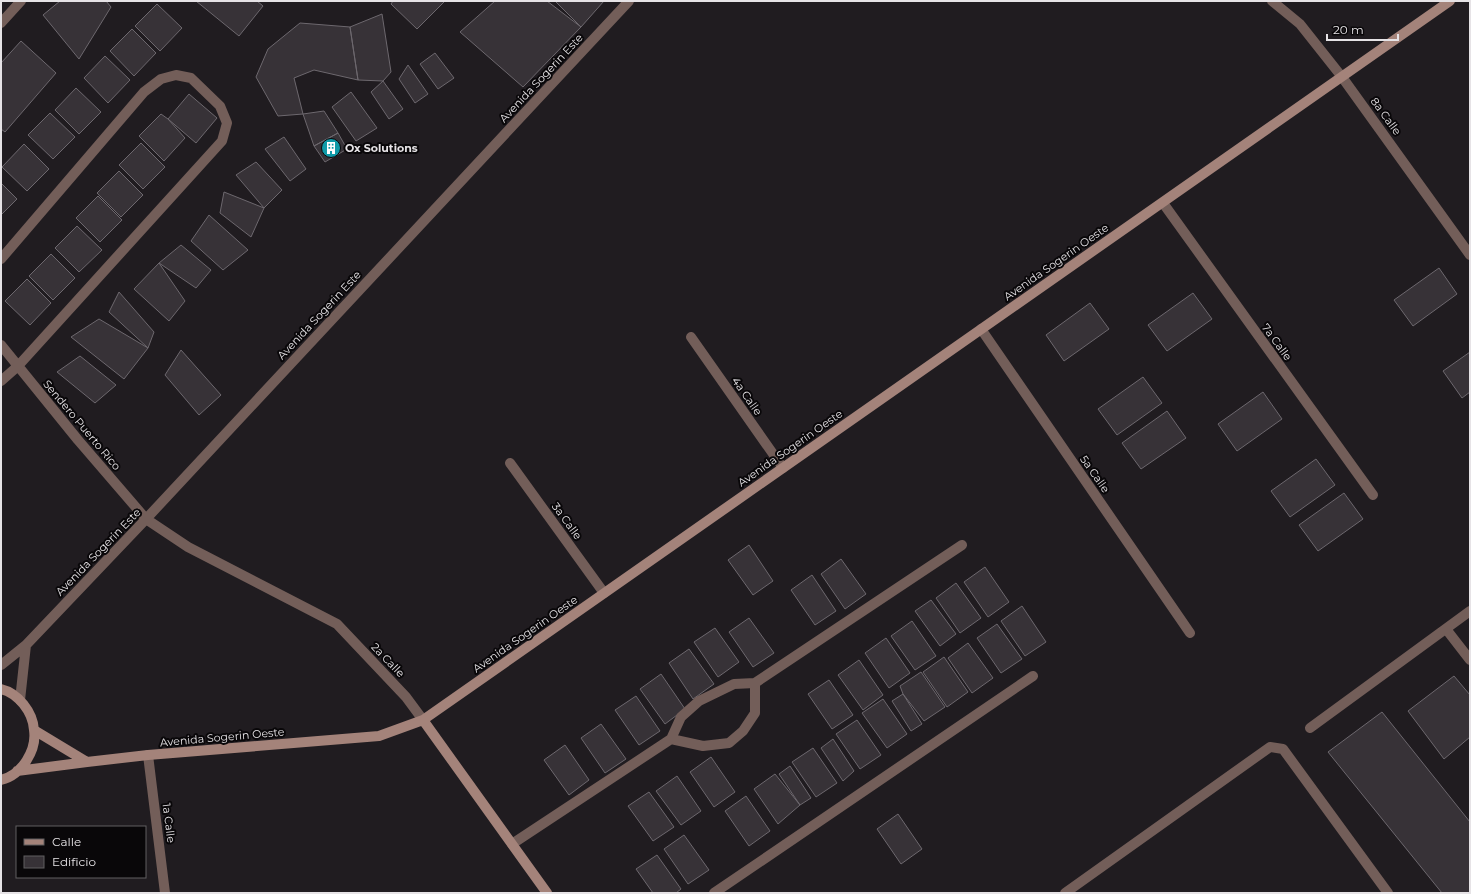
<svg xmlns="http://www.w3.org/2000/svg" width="1471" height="894" viewBox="0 0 1471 894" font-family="Montserrat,sans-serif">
<rect width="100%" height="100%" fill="#201c20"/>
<path fill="#373237" stroke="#6d686e" d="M60,1H106L111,7L79,59L43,15Z
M196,1H257L263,6L239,36Z
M393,1H445L417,29L391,4Z
M495,1H547L581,27L523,87L460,32Z
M555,1H604L581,27Z
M157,4L182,28L160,51L135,26Z
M382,14L391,72L383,81L358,80L350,27Z
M300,23L350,27L358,80L314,70L294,78L303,114L278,116L256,77L268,49Z
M132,29L156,53L134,76L110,51Z
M21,41L56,73L5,132L1,129V63Z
M435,53L454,78L438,89L420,64Z
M105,56L130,80L108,103L84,78Z
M408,65L428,94L415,103L399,79Z
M383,81L403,109L389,119L371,92Z
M76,88L101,112L79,134L55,110Z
M351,92L377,128L356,141L332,107Z
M189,94L217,118L196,143L168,119Z
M324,111L338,133L314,146L303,114Z
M50,113L75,137L53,159L28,135Z
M161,114L168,119L185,138L164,161L139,136Z
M338,133L347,149L325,162L314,146Z
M284,137L306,169L290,181L265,149Z
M141,143L165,167L143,189L119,165Z
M24,144L49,169L27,191L2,167Z
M256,162L282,190L264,208L236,175Z
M119,171L143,195L121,217L97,193Z
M1,183L17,199L1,215Z
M224,192L264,208L251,237L220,213Z
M98,196L122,220L100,242L76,218Z
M209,215L248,250L223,270L191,241Z
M77,226L102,250L79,272L55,248Z
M181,245L211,270L196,288L159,263Z
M51,254L75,278L53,300L29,276Z
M159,263L185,301L169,321L134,289Z
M1439,268L1457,294L1413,326L1394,300Z
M27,279L51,303L30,325L5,301Z
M119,292L154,332L148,348L109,312Z
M1193,293L1212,319L1167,351L1148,325Z
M1090,303L1109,329L1064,361L1046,335Z
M99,319L148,348L124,379L71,337Z
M181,350L221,395L199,415L165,375Z
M1470,352V392L1462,398L1443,371Z
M80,356L116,385L95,403L57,372Z
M1143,377L1162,403L1117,435L1098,409Z
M1263,392L1282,419L1237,451L1218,424Z
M1167,411L1186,438L1141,469L1122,443Z
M1316,459L1335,485L1290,517L1271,491Z
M1344,493L1363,519L1318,551L1299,525Z
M749,545L773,581L753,595L728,560Z
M841,559L866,594L845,609L821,574Z
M985,567L1009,602L988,617L964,582Z
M812,575L836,611L815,625L791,590Z
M956,583L981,618L960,633L936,598Z
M931,600L956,634L940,646L915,611Z
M1022,606L1046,642L1025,656L1001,621Z
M749,618L774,653L753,667L729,632Z
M912,621L936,656L915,670L891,636Z
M997,624L1022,659L1001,673L977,638Z
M715,628L739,662L718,677L694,642Z
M886,638L910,673L889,688L865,653Z
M968,643L993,678L972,693L948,658Z
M689,649L714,684L693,699L669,663Z
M944,657L968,692L947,707L923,672Z
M859,660L883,695L863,710L838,675Z
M921,672L945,707L924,721L903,694L900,686Z
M661,674L685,709L665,724L640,689Z
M1454,676L1470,695V737L1444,759L1408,711Z
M829,680L853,715L832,729L808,694Z
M903,694L922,724L911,731L892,701Z
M636,696L660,731L639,745L615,710Z
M883,699L907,734L887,748L862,713Z
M1382,712L1470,822V893H1442L1328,752Z
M857,720L881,755L860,769L836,734Z
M601,724L626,759L605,773L581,738Z
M833,739L854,771L843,781L821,748Z
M565,745L589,780L569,795L544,760Z
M813,748L837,783L816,797L792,762Z
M711,757L735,792L714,807L690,772Z
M790,766L811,798L800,805L779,774Z
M775,774L800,805L778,824L754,789Z
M677,776L701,811L681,825L656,791Z
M649,792L674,827L653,841L628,806Z
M746,796L770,831L749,846L725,811Z
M898,814L922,849L901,864L877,829Z
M684,835L709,870L688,884L664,849Z
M657,855L681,889L676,893H653L636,869Z"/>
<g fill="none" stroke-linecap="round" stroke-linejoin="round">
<path stroke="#735e59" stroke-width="10" d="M1272,1L1300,24L1342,77L1470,255
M1,23L21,1
M1163,203L1373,495
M1,259L144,92L161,79L176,75L191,78L220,106L227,123L222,141L18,366L1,381
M981,329L1190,633
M691,337L783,468
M1,345L78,440L146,519L188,547L337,624L406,697L423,720
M510,463L604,593
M1446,629L1470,660
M1,665L26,645L146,519L629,1
M20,700L26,645
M1310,728L1470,611
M671,739L703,746L729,743L743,731L755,713V683
M148,755L165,893
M512,844L671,739L681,717L699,701L734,684L755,683L962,545
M714,893L1033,676
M1065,893L1270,747L1283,749L1388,893"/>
<path stroke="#a4837a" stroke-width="10" d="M1,689C18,693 33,712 34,730C37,750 22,775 1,780
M423,720L547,893
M34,730L87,762
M17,771L87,762L148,755L379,736L423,720L1450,1"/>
</g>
<defs>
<symbol id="building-disc" viewBox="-11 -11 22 22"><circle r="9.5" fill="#0f9aa8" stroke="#090709"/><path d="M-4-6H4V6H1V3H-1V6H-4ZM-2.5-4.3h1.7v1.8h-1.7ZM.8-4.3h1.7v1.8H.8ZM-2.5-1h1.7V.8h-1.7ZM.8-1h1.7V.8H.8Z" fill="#fff"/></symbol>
</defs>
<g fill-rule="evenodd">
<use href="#building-disc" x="320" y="137" width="22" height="22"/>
</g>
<g text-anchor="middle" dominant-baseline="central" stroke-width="4" stroke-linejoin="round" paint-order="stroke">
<g font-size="11" fill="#e6e3e6" stroke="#090709">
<text transform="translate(541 78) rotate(-47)">Avenida Sogerin Este</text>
<text transform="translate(1386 116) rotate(54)">8a Calle</text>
<text transform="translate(1056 262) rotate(-35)">Avenida Sogerin Oeste</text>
<text transform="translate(319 315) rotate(-47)">Avenida Sogerin Este</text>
<text transform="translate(1277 342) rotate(54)">7a Calle</text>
<text transform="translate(747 396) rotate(55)">4a Calle</text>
<text transform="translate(82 425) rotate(50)">Sendero Puerto Rico</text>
<text transform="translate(790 448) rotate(-35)">Avenida Sogerin Oeste</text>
<text transform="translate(1095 474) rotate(55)">5a Calle</text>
<text transform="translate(567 521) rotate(54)">3a Calle</text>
<text transform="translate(98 552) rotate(-46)">Avenida Sogerin Este</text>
<text transform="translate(525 634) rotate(-35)">Avenida Sogerin Oeste</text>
<text transform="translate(388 660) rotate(46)">2a Calle</text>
<text transform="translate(222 737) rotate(-5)">Avenida Sogerin Oeste</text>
<text transform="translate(169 823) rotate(83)">1a Calle</text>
</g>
<g font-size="11" font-weight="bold" fill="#e6e3e6" stroke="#090709" text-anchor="start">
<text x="345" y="148">Ox Solutions</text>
</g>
</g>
<rect width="1471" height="894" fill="none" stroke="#e6e3e6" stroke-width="4"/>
<rect x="16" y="826" width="130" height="52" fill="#090709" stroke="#615f61"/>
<rect x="24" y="839" width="20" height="6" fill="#a4837a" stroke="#615f61"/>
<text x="52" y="846" font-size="12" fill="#e6e3e6">Calle</text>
<rect x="24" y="856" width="20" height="12" fill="#373237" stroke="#615f61"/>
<text x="52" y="866" font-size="12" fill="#e6e3e6">Edificio</text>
<path d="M1327 34v6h71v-6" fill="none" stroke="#e6e3e6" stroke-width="2"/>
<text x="1333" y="34" font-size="12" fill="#e6e3e6" stroke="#090709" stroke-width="3" paint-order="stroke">20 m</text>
</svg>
